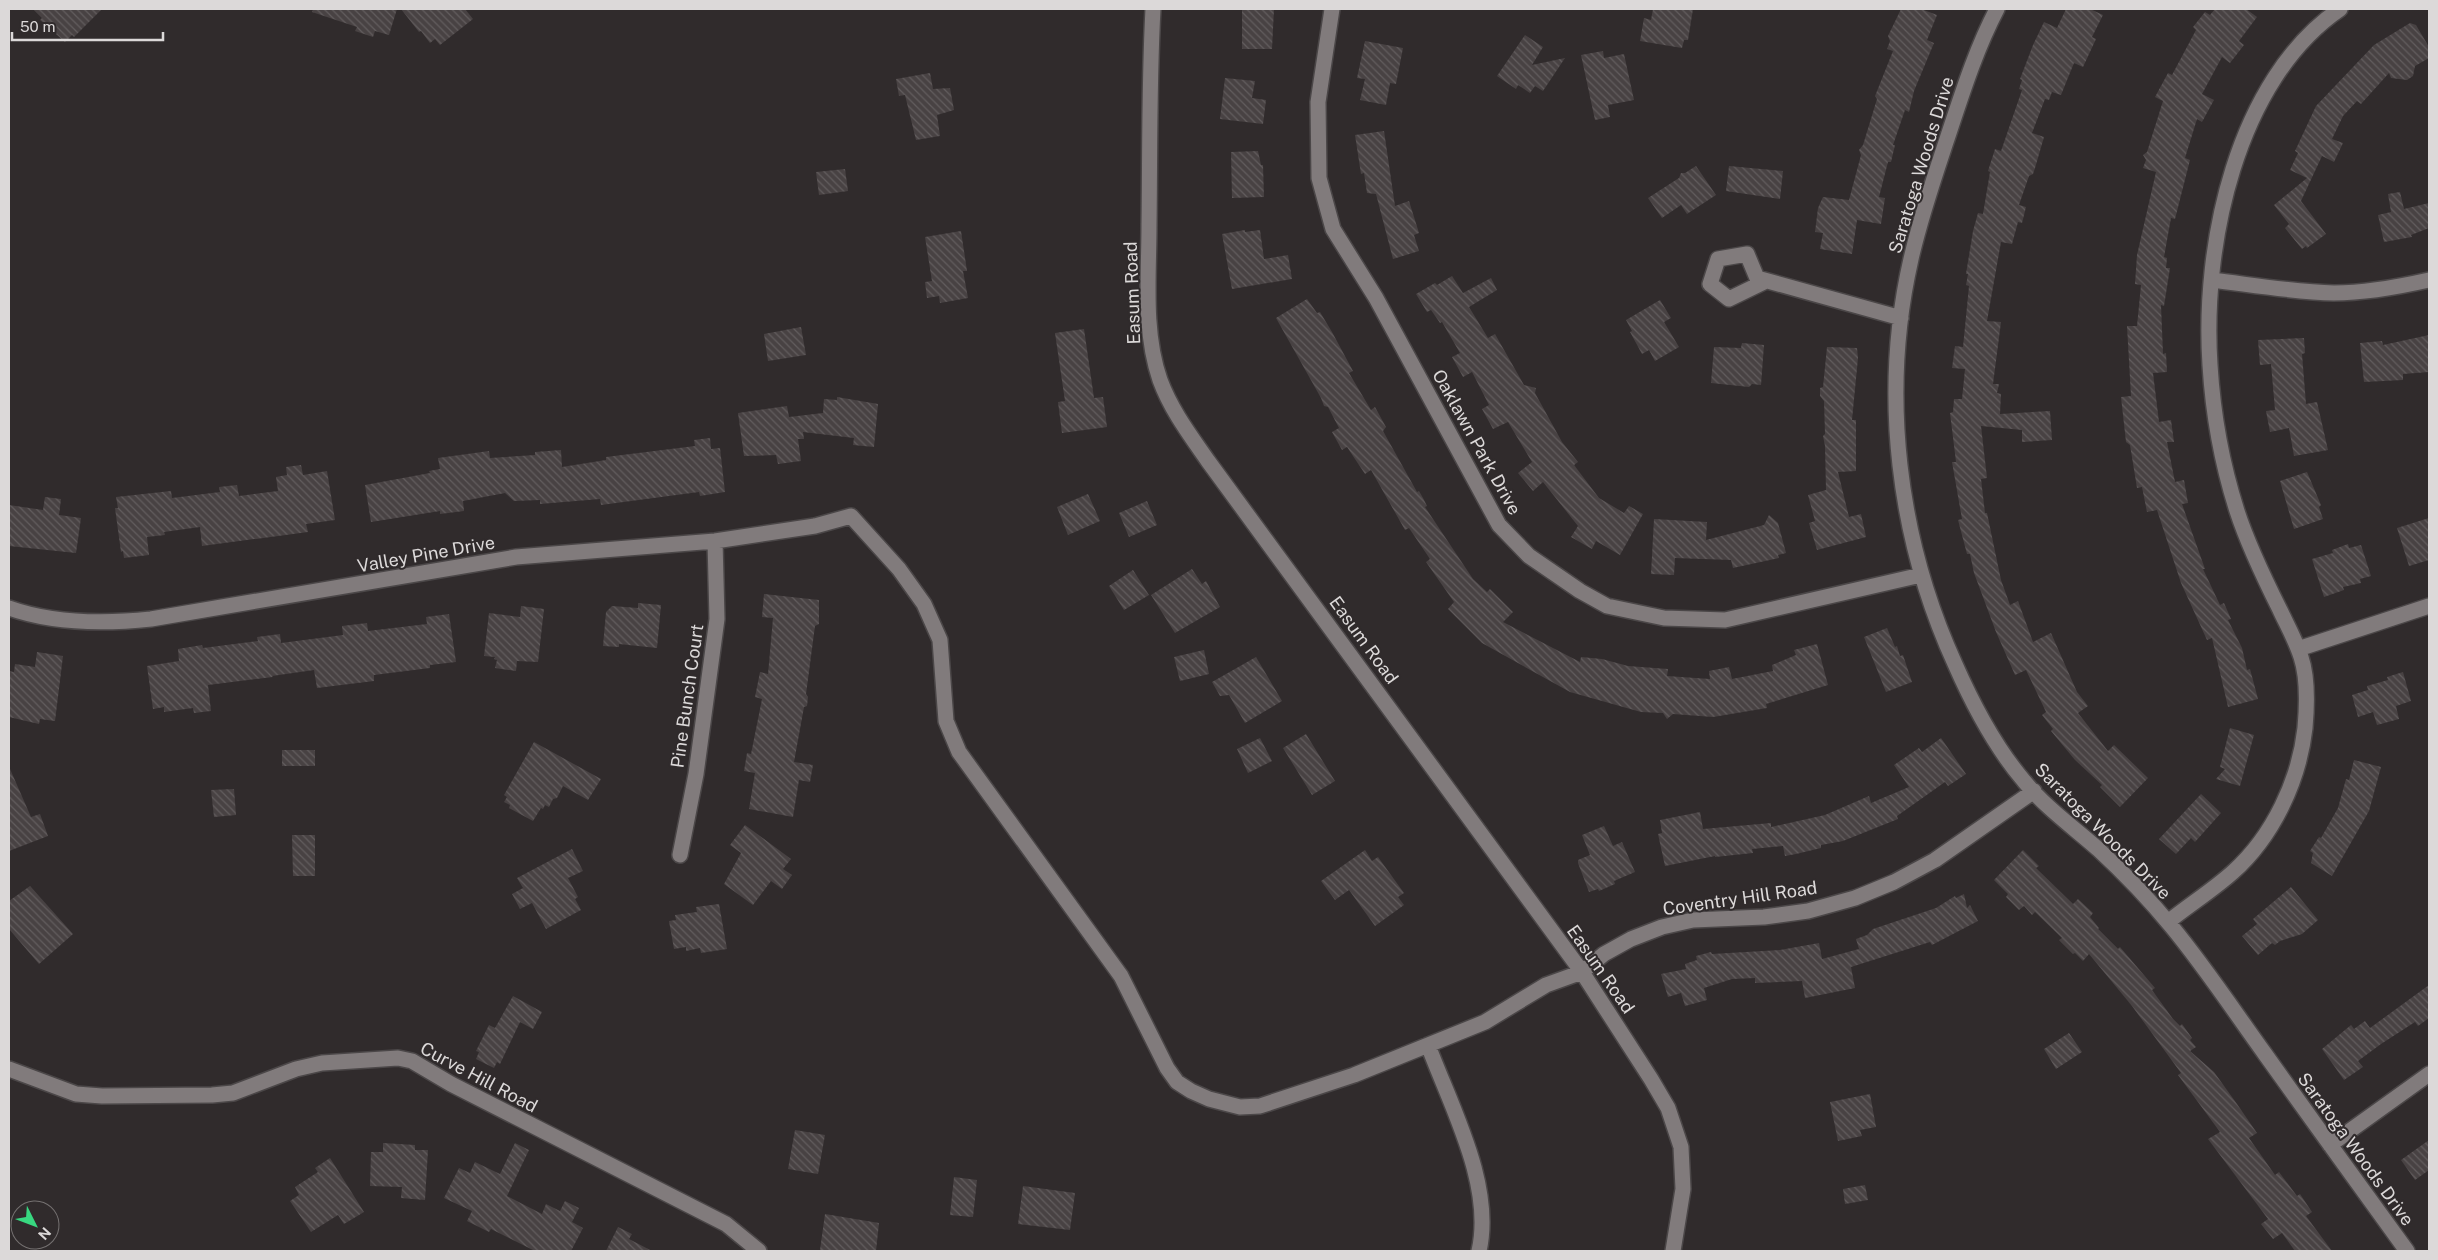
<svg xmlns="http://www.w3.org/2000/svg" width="2438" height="1260" viewBox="0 0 2438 1260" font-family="'Public Sans',sans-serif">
<defs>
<pattern id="building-back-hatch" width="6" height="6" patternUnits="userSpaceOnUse" patternTransform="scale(1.25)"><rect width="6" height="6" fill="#484243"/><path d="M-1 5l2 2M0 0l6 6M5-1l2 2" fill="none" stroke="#625d5e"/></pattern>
</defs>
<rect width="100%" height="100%" fill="#302b2c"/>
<path fill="url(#building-back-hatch)" d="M33,9H102L74,37L72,35L65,42L40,20L42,18Z
M313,9H397L389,35L375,31L373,37L355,31L357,27L312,12Z
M401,9H465L473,19L440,45L435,39L430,43L421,31L419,32Z
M1242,9H1274L1272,49H1242Z
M1653,9H1693L1688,40H1684L1682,48L1640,41L1644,18L1651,20Z
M1901,9H1921L1937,15L1927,40L1934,43L1914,91L1909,112L1905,110L1893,145H1895L1891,162H1888L1879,197L1885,198L1881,224L1857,220L1852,254L1820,249L1823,233L1815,232L1818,208L1823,197L1849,200L1861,155L1859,150L1863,145L1877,99L1875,96L1893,51L1887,49L1890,41L1888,36Z
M2066,9H2090L2103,15L2092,37L2096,39L2083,67L2074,63L2061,95L2052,92L2049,100L2045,99L2032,133L2044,137L2035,168L2033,174L2029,176L2019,205L2026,207L2022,223L2018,222L2012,244L2001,242L1987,321L2001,322L1993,384H1999L1997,393L2001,394L2000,414L2050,411L2052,440L2022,442V430L1981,426L1987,478L1981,479L1985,513H1987L2001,580L2010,605L2018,601L2033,642L2051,633L2077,692L2088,706L2078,713L2108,751L2114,745L2148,778L2120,807L2100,787L2102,785L2075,760L2051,731L2053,729L2042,715L2046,712L2026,670L2015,675L1996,632L1974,573L1970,554H1967L1958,520L1962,519L1952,462H1956L1950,413L1953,412L1954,399H1962L1965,369L1952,368L1955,346L1963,347L1969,286L1966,285L1968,274H1966L1973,231L1978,213L1983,214L1990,172L1988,171L1995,149L2001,151L2022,90L2019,89L2022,80L2020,79L2033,45L2044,22L2057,28Z
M2215,9H2246L2257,17L2239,41L2244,45L2230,63L2222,57L2202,94L2214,100L2202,122L2197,119L2185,158L2190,160L2175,219L2171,218L2164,257L2167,258L2166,268H2170L2164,306L2161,305L2163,354L2166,353L2167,372L2153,373L2159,422L2171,420L2174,442H2167L2175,482L2184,480L2188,503L2182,504L2205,569H2203L2220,605L2224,603L2231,619L2228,620L2242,648L2247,670L2250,669L2258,699L2228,707L2212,638L2207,640L2181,583L2157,510L2147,512L2142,487L2137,488L2130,445L2126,442L2121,397L2131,396L2127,326H2137L2141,285L2135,284L2137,255L2156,172L2143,168L2146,160L2143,155L2147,152L2163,101L2155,97L2168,73L2172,75L2196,30L2193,27L2205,12L2210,15Z
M2410,23L2416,25L2429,47V58L2415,66L2413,76L2407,80L2391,78L2389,73L2361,104L2357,101L2343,116L2332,139L2343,143L2334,162L2322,156L2301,201L2326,234L2307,248L2306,246L2302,249L2285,228L2289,224L2274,205L2307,178L2290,170L2298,153L2295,151L2316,106L2374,45Z
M1525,35L1543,47L1532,65L1565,58L1543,91L1535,86L1530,93L1518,85L1516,89L1497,76Z
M1365,41L1403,48L1396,84L1390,83L1386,105L1360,100L1365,79L1357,78Z
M1603,51L1604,58L1624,54L1634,100L1608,105L1610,117L1595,120L1581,55Z
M930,73L933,89L950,88L954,110L937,115L940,136L916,140L905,95L899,96L896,79Z
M1225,78L1255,81L1252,98L1266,100L1263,124L1220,119Z
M1384,131L1395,206L1409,201L1419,233L1414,235L1419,251L1393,259L1376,194L1367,193L1364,173L1361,174L1355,135Z
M1258,151L1261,165H1263L1264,197L1232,198L1231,152Z
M1696,166L1716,195L1687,214L1681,205L1662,218L1648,198L1679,178L1681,173H1685Z
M1729,166L1783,171L1780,199L1726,191Z
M845,169L848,191L819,195L816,172Z
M2400,192L2404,209L2429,203V228L2411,235L2412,237L2384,242L2378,215L2391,212L2388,194Z
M1245,230V232L1260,230L1264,259L1288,255L1292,279L1232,289L1222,234Z
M961,231L967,271H963L968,298L940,303L939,296L927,298L925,282L932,281L925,237Z
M1452,276L1463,293L1491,278L1497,290L1469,307L1488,338L1495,334L1524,385L1536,388L1535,393L1562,442L1578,462L1574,465L1599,498L1624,513L1629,506L1643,514L1620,555L1596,541L1592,549L1571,537L1578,526L1543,482L1533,491L1518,473L1532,462L1508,422L1493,429L1482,409L1489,405L1472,372L1463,377L1452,357L1460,353L1442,322L1440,323L1431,310L1427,312L1416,294L1435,283L1437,285Z
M1307,299L1317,313L1320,312L1332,332L1353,371L1349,373L1371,410L1375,407L1386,427L1383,431L1417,492L1419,491L1423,498L1427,506L1425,507L1473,579L1487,592L1490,589L1513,612L1503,622L1580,662L1581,657L1602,659L1628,666L1668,669L1667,676L1710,679L1709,671L1729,667L1732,679L1773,671L1772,665L1796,655L1794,650L1817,644L1828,685L1766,704L1767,708L1713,717L1673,714L1667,719L1663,713L1641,712L1570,692L1482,643L1448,609L1454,602L1426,562L1430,559L1409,528L1405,530L1371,470L1365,474L1347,447L1342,450L1332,432L1339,428L1328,407L1324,406L1321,398L1276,318Z
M1660,300L1671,318L1664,322L1679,347L1655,361L1649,350L1642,354L1630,332L1632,331L1626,320Z
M801,327L806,355L768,361L764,334Z
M1084,329L1094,398L1103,397L1107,427L1062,433L1058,402L1065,401L1055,333Z
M2429,335V372L2403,374V380L2364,382L2360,343L2382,341L2383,345Z
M2304,338L2305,353L2302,354L2306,404L2317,402L2328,450L2294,456L2289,428L2270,432L2266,411L2275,410L2271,364L2260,365L2258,340Z
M1742,343L1764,345L1761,385L1752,384L1749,387L1711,383L1714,347L1741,348Z
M1827,347L1857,348L1858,358L1852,420H1856V471L1838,472L1849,517L1861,514L1866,537L1817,550L1809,523L1815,521L1808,495L1826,490L1825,446L1823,436L1825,434L1824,401L1820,396V388L1823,387Z
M837,397L878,404L874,447L853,445L854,438L803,432L804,439H798L801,461L778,464L776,455L744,456L738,413L787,406L789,417L823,413L824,399L837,400Z
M710,438L711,449L720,448L725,492L700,496L699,492L601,505L600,499L540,504V500L514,501L505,493L463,501L464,511L440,514V511L371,522L365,485L430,473L429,471L440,469L438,458L489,451L490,458L535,455V452L561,450L562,467L606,460V457L695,446L694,440Z
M301,465L303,475L327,471L335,520L306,524L308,532L202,546L200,527L164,532L165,535L147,537L149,555L124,558L123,551L121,552L115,508H118L116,497L171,491L172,498L220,492L219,487L237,485L239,496L278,491L276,477L287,475L286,467Z
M2307,472L2321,505L2319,507L2323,519L2294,529L2280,481Z
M1088,494L1100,521L1068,535L1057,507Z
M45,497L61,499L59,515L81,518L76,553L9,546V505L43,510Z
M1147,501L1157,525L1129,537L1119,513Z
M1769,515L1778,523L1786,553L1778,555L1779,558L1733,568L1731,560L1675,558L1674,575L1651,574L1654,519L1707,522L1706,540L1764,525Z
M2429,518V560L2409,566L2397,528Z
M2348,544L2349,548L2361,545L2371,576L2360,579L2361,583L2343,587L2344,590L2324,597L2312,559L2333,553L2332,550Z
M1192,569L1202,584L1206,581L1220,607L1175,633L1151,595Z
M1133,570L1149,595L1124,610L1109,586Z
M764,594L819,600V624L815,626L806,694L808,697L807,706L804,707L794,762L813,765L810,782L799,780L793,817L749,809L755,773L744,771L747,753L751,754L762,699L755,697L760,672L768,674L773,618L762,617Z
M638,603L661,605L657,648L619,644V647L603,646L606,612L612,606L638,608Z
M521,606L544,609L538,662L517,661L516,671L495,668L497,660L494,659L495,657L484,656L489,613L520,617Z
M449,614L456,662L430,665V668L374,675V681L317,688L314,670L272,676L273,677L208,685L211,711L194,713L193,708L164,712V707L153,709L147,666L179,661L178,649L202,645L203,648L258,641L257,637L280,634L281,643L343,635L342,626L367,623L368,631L427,624L426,617Z
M1887,628L1895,647L1897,646L1900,656L1903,655L1912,682L1886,692L1864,637Z
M1204,650L1209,674L1180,681L1174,657Z
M37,652L63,656L55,721L40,719L39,724L9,717V671L14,672L15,664L35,667Z
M1256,657L1282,701L1245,723L1229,695L1220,696L1212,682Z
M2403,672L2411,701L2396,706L2399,719L2377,725L2373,712L2358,717L2352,695L2368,690L2367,686L2388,680L2387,677Z
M2230,728L2254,735L2240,786L2216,779L2225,769L2220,767Z
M1306,734L1335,781L1312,795L1283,748Z
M1260,738L1272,761L1248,773L1237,749Z
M1941,738L1966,774L1948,786L1945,782L1897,816L1898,819L1843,841L1821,845V848L1796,854L1785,856L1783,846L1752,849L1753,853L1715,857V856L1665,866L1658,834L1662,833L1660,820L1700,812L1703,829L1771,823V827L1825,815L1869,796L1871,803L1909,787L1894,765L1919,748L1922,752Z
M534,742L601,779L588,800L563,786L557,798L553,799L549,807L545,805L543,809L541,808L533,821L509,808L510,805L504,802L507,797L504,795Z
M282,750H315V766H282Z
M2354,760L2381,767L2369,811L2332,876L2311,863L2313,853L2310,851L2319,837L2321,838L2338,808L2346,779L2349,780Z
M10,769L31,817L40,814L48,836L9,851Z
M234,789L236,815L214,817L211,790Z
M2201,794L2221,813L2195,842L2191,838L2176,854L2159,839Z
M745,825L791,859L783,869L792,875L782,889L771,881L753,905L724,884L741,853L730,845Z
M1604,826L1613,846L1622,842L1635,872L1614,881L1615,884L1599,891L1598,889L1589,892L1578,863V860L1590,855L1582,835Z
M292,835H315V876H293Z
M572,849L583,871L568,878L578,897L575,899L581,910L546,929L532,903L520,909L512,894L523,888L517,878Z
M1365,850L1372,861L1378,857L1404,893L1398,897L1404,905L1375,926L1349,890L1335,900L1321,881Z
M2023,850L2039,866L2036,868L2073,904L2078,899L2093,913L2090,917L2099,928L2098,929L2118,949L2120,947L2155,988L2152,990L2173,1019L2180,1026L2182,1024L2192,1038L2190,1040L2196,1047L2190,1051L2214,1072L2237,1104L2257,1133L2249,1138L2275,1175L2279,1172L2297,1196L2300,1194L2312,1212L2306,1216L2332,1251H2295L2282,1233L2273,1239L2261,1224L2268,1219L2208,1139L2220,1132L2178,1075L2181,1073L2132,1006L2089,954L2083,961L2075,953L2073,954L2059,940L2062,938L2035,912L2032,915L2024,906L2019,910L2006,897L2008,894L1994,880Z
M30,886L73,934L39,964L9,929V901Z
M2291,887L2318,920L2302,934L2280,941L2275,945L2272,943L2258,955L2242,936L2257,924L2253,919Z
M1964,894L1967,908L1970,905L1978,921L1932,945L1930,942L1851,967L1855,988L1805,998L1802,981L1755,983V978L1732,979L1704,988L1707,1000L1685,1006L1681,993L1668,997L1661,974L1686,969L1685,964L1697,960L1696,956L1711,952L1712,954L1780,950L1819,943L1822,959L1859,949L1856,939L1867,935L1873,929L1936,908L1955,896L1956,898Z
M719,904L727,949L701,953L700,948L686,951V947L674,949L669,921L676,920L675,915L697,912L696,907Z
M2429,985V1018L2418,1026L2415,1022L2381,1044L2358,1061L2363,1067L2344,1080L2322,1049L2351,1025L2354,1029L2365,1021L2370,1028Z
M513,996L542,1012L533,1029L520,1022L500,1064L497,1062L494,1068L476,1059L479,1052L476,1051L489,1025L495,1028Z
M2069,1033L2082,1052L2056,1069L2044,1049Z
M1870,1094L1876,1127L1860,1130L1862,1136L1838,1141L1830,1102Z
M795,1130L825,1135L818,1174L788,1169Z
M2429,1140V1170L2415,1180L2401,1160Z
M383,1143L415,1145V1150H428L425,1200L401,1198L402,1187L370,1186L371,1152H383Z
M515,1143L529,1150L507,1196L542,1214L546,1204L560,1211L565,1201L579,1208L572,1222L583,1228L571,1251H535L491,1229L489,1232L467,1221L472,1211L444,1198L459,1168L470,1173L475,1162L500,1174Z
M330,1158L364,1212L344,1224L338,1215L311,1232L290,1201L299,1195L295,1187L318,1172L315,1168Z
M954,1177L977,1180L973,1217L950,1215Z
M1865,1185L1868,1200L1845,1204L1843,1189Z
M1023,1186L1075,1193L1070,1230L1018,1224Z
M825,1214L879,1223L876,1251L820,1250Z
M618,1227L632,1234L629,1239L652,1251H606Z"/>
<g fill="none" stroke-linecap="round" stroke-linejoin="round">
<defs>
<path id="minor" d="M1153,9C1149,81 1150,153 1149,225C1149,276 1143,331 1160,380C1171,410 1190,435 1208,461L1582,972L1651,1079L1668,1108L1681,1147L1683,1189L1673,1251
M1332,9L1318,102L1319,178L1333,229L1376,298L1499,525L1529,556L1580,591L1607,606L1664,618L1725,620L1921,575
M1997,9C1975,51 1961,97 1946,142C1933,181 1920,219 1911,259C1880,394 1898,539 1955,664C1973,705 1995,747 2024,781C2045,807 2073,827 2098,849C2124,873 2149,899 2172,927C2205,967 2234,1011 2265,1054C2312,1120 2359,1185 2407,1251
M2212,280C2253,285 2293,292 2334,293C2366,293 2398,287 2429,280
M1764,282L1729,299L1710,284L1718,259L1747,254L1757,278L1901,318
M9,608C54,624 104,624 151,619L516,557L715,541L815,526L851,516L899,569L924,604L940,640L946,721L959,752L1121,976L1167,1068L1177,1082L1191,1091L1209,1099L1240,1107L1260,1106L1354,1075L1485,1022L1546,985L1582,972L1604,954L1631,939L1662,927L1693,920L1764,917L1808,911L1855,898L1894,882L1935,860L2034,791
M2298,649L2429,606
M680,855L696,774L717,619L715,541
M2168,922C2189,905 2213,890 2233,872C2273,836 2299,781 2305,728C2307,706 2308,678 2301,657C2296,641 2287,625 2280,610C2264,578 2248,545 2237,511C2222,464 2213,415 2210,365C2202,246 2236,80 2340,9
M1428,1045C1451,1107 1494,1185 1479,1251
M9,1069L76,1094L102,1096L212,1095L233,1093L296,1069L322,1063L398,1058L412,1061L451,1084L726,1224L759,1251
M2330,1145L2429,1074"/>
</defs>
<use href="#minor" stroke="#4b4748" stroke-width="18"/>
<use href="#minor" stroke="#817b7c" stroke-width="15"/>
</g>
<g text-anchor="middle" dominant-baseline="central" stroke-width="4" stroke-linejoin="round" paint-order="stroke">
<g font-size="18" fill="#dcd9d9" stroke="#302b2c">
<text transform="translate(1921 165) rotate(-73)">Saratoga Woods Drive</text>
<text transform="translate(1132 293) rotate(-92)">Easum Road</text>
<text transform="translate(1477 442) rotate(61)">Oaklawn Park Drive</text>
<text transform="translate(426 554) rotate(-10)">Valley Pine Drive</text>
<text transform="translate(1364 640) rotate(54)">Easum Road</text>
<text transform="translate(687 696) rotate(-82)">Pine Bunch Court</text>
<text transform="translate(2103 831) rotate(45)">Saratoga Woods Drive</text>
<text transform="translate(1740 898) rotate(-8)">Coventry Hill Road</text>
<text transform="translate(1601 969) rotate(55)">Easum Road</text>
<text transform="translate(479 1077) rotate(28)">Curve Hill Road</text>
<text transform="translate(2356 1149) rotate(54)">Saratoga Woods Drive</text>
</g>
</g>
<rect width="2438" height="1260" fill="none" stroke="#dcd9d9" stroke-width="20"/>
<g transform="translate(35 1225) rotate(132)"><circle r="24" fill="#302b2c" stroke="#757171"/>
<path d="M0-4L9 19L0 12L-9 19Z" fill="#38d880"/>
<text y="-8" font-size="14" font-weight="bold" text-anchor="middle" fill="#dcd9d9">N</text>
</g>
<path d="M12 32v8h151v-8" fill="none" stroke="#dcd9d9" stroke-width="2.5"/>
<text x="20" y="32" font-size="15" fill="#dcd9d9" stroke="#302b2c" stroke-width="4" paint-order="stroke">50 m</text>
</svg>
